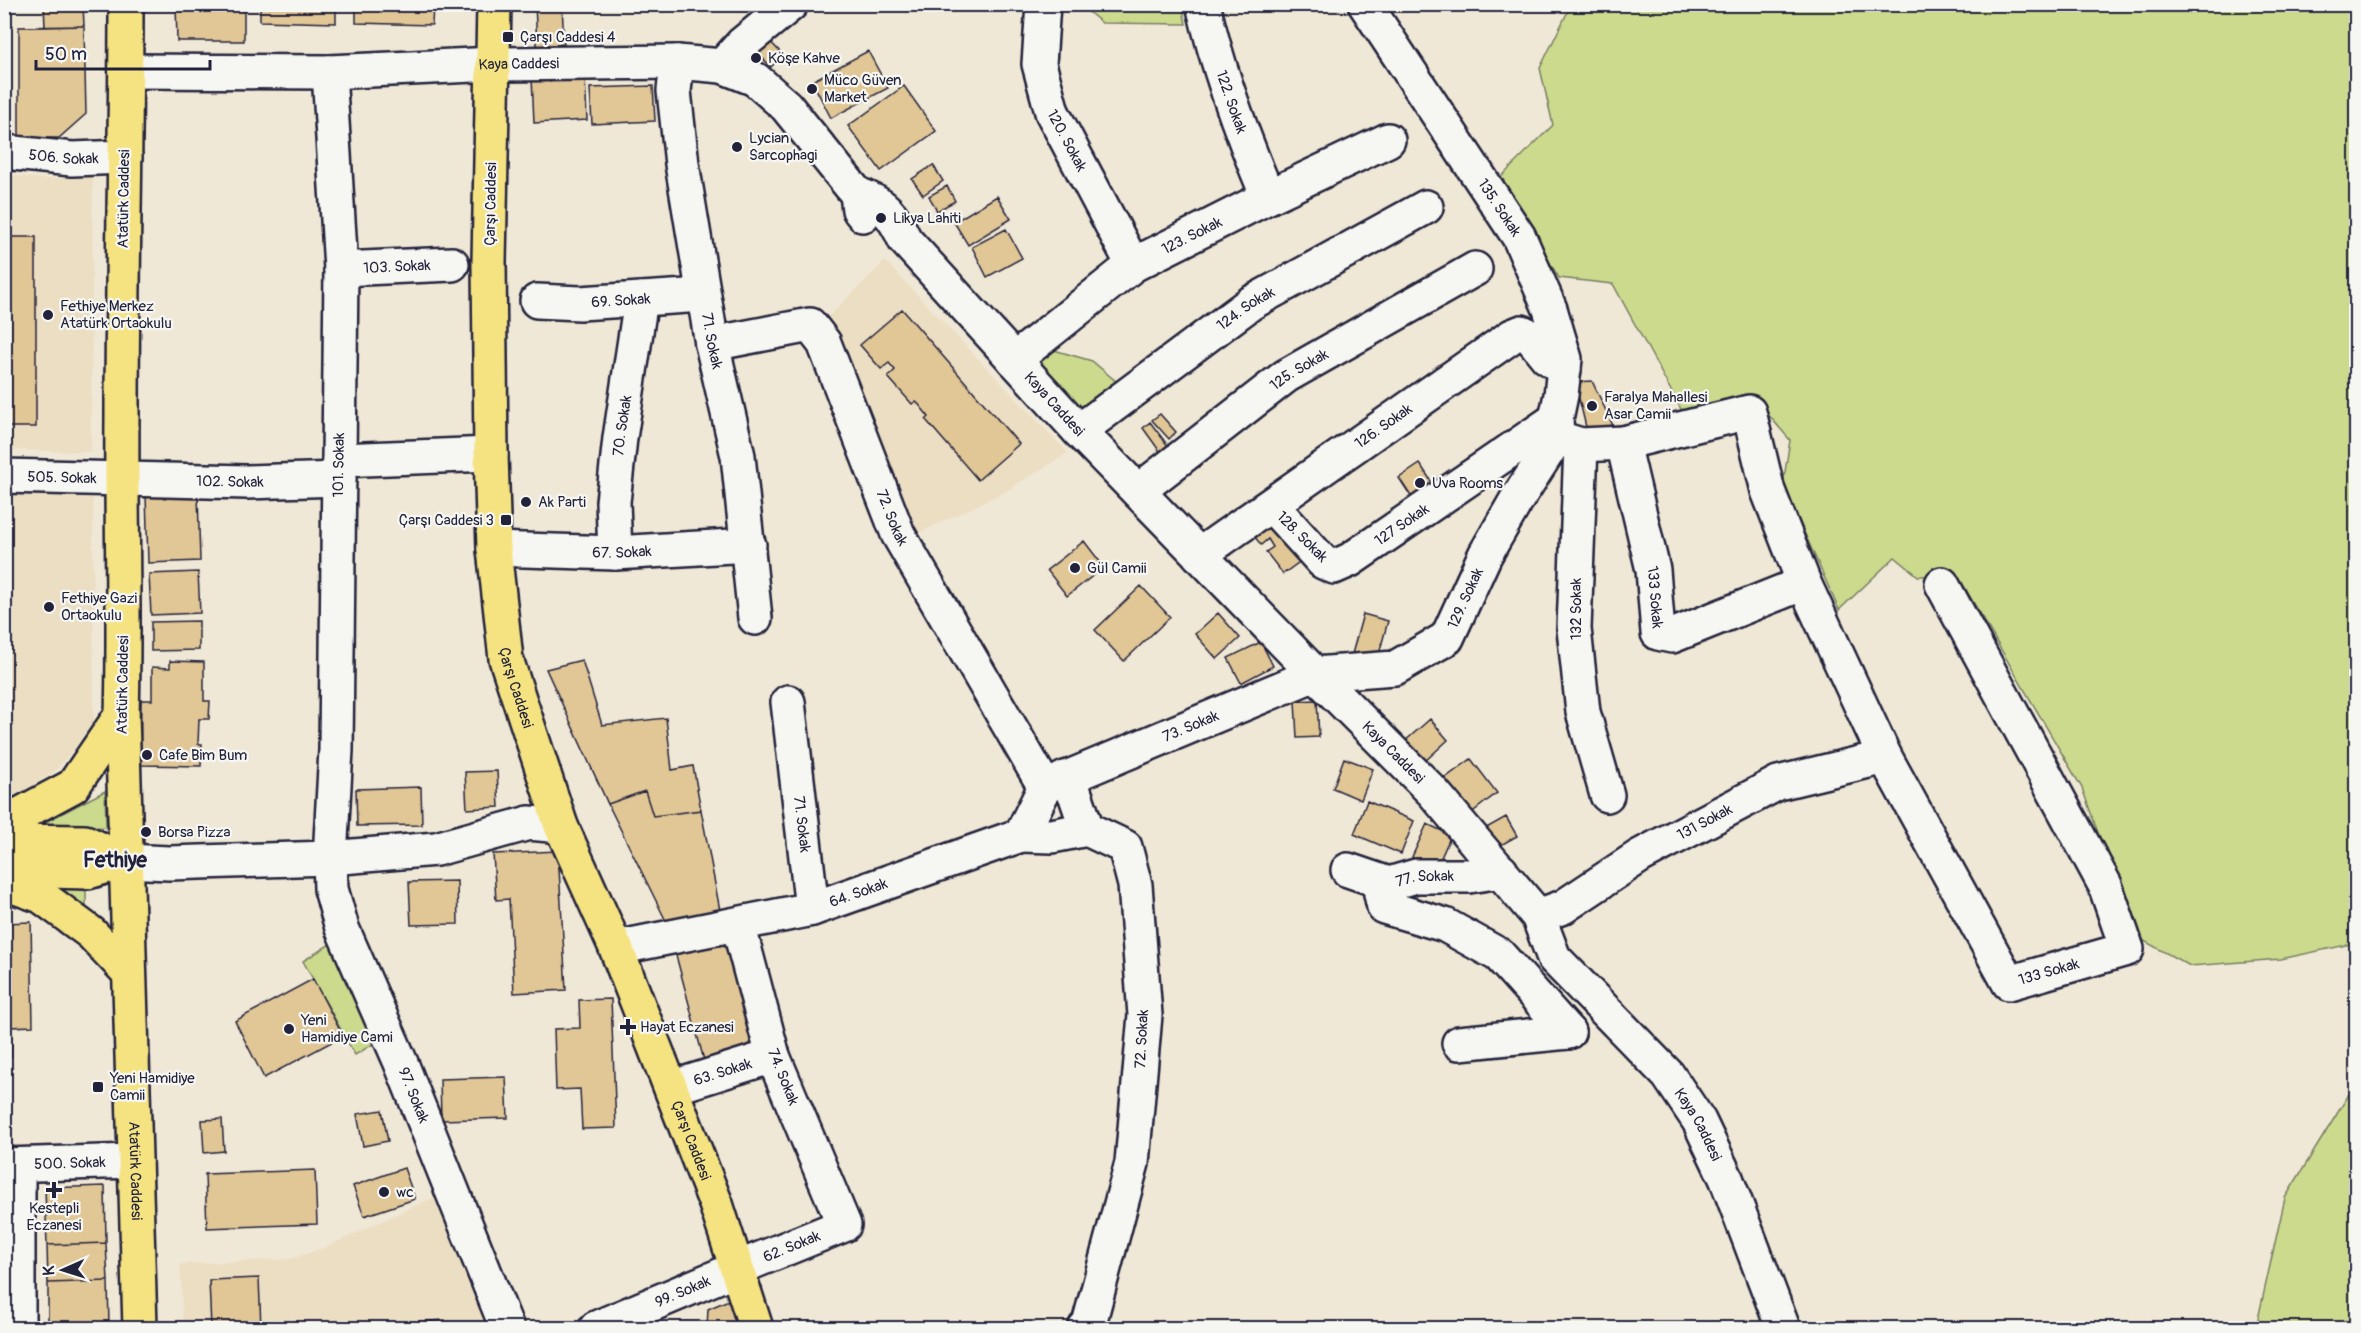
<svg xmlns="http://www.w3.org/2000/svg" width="2361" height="1333" viewBox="0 0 2361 1333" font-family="Pangolin,sans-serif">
<rect width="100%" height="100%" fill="#f0e8d6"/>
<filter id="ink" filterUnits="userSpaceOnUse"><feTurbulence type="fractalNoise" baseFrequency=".0167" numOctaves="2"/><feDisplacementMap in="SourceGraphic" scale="12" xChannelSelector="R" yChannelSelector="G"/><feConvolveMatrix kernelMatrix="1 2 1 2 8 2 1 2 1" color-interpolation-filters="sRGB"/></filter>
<g filter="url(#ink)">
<path fill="#ecdec3" d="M5,174L44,179L93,176L91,452L5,450Z
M885,261L1068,453L1003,493L917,534L828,317Z
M5,492L93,494L94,721L74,749L54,772L15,798L5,803Z
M434,1197L487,1328H183L180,1264L291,1259L326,1247Z"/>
<path fill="#ccda8d" stroke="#777e64" stroke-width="1.5" d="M1080,5H1182L1186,24L1102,23Z
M1571,5H2356V943L2281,959L2190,966L2135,936L2082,788L1958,576H1918L1895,557L1839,610L1783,485L1790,440L1754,398L1682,411L1613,284L1559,278L1499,179L1553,125L1540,68Z
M1047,348L1092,361L1124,388L1087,417L1037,360Z
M105,791L106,827L32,829Z
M41,878L86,891V914Z
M338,939L385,1037L355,1055L303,961Z
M2356,1083V1328H2256L2285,1198Z"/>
<path fill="#e1c696" stroke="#22223b" stroke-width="1.5" d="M4,4H9V22H4Z
M44,4H83L84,26L45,27Z
M176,4H244V41H177Z
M260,4H336V23L260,21Z
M356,4H433L432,25L356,23Z
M535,4H562L564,44L537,46Z
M84,26L86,114L59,138H19V27Z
M4,34H7L6,73H4Z
M764,35L783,55L771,67L752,47Z
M868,51L888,88L831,118L812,81Z
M585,75L587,120L534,123L532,77Z
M4,83H11L9,114L4,113Z
M653,86L655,121L592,124L590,88Z
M904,86L936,131L881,171L848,126Z
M933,165L943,181L923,195L912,179Z
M947,186L955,201L937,211L929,196Z
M997,196L1011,219L968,245L954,222Z
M1006,229L1022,258L987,277L972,247Z
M4,237H36V427H4Z
M902,309L1019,444L978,480L926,420L929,417L916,401L912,404L888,377L895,370L889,363L881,369L860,345Z
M1592,381L1615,430L1587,431L1575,382Z
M1160,414L1176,432L1169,439L1152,420Z
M1150,422L1169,447L1161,453L1143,428Z
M1420,464L1435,487L1414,501L1399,478Z
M198,494L200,561L148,563L146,495Z
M1274,514L1306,557L1283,574L1266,552L1273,547L1268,539L1261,545L1251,532Z
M1084,541L1104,567L1067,596L1047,570Z
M198,572L200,613L151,615L149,574Z
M1141,586L1170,617L1124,661L1095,630Z
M1218,613L1240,638L1217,659L1195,634Z
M1363,614L1388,621L1377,661L1352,654Z
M199,621V650L151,651V622Z
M1261,642L1273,666L1241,683L1228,658Z
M582,660L602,725L666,718L672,770L693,766L701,810L653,816L645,791L608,804L546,669Z
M170,661L204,662V701H210L209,719H199L198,744H202L201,766L140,765L141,700H152V667L170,668Z
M1317,700L1319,737L1297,738L1295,701Z
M1430,719L1448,740L1423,763L1404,742Z
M1344,758L1373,769L1361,800L1333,788Z
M1471,759L1497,793L1470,814L1444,779Z
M497,771L499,807L467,809L465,772Z
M421,787L422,825L357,826L356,789Z
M645,791L653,816L701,810L722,921L670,929L608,804Z
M1367,801L1414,821L1401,854L1354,834Z
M1506,817L1517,836L1492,850L1481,831Z
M1427,824L1451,835L1436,869L1412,857Z
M558,851L566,990L514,993L509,899L496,900L493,854Z
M457,881L458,924L411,925L409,882Z
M31,922L33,1026L11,1027V1057H4V923Z
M730,931L759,1053L706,1068L673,944Z
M313,979L343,1036L264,1078L235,1021Z
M611,999L616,1128L582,1129L580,1089L556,1090L554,1029L580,1028L579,1000Z
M506,1077L508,1118L441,1120L440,1079Z
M382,1110L388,1141L363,1146L357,1114Z
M222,1119L224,1151L204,1153L202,1120Z
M404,1168L415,1199L364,1216L353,1186Z
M315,1170L317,1224L207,1228L205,1174Z
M105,1186L106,1243L47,1245L45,1188Z
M106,1243L108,1281L48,1283L47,1245Z
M259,1278L261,1328H211L209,1280Z
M108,1281L109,1326L48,1327V1283Z
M733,1298L743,1328H707L708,1309Z
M445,1320L446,1328H310Z
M109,1326V1328H48V1327Z"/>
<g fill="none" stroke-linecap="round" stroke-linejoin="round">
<defs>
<g id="minor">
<path id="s1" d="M1043,4L1039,64L1052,112L1133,265"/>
<path id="s2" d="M1203,4C1218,70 1242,135 1268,197"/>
<path id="s3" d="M1365,4L1519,237L1550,309L1565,359L1561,395L1556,419L1557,437"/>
<path id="s4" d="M677,62L674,91L682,164L712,344L738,456L755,618"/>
<path d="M722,66L742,44L791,4"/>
<path id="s5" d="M126,71L329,72L494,64L677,62L722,66L755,79L786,106L857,194L859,210L863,215"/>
<path id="s6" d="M329,72L341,269L336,750L330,858L331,889L342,928L401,1063L507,1328"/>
<path id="s7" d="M4,152L72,159L125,157"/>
<path id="s8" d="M857,194C884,203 893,214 905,240L1079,431L1315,674L1433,792L1538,916L1554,958L1668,1075L1699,1121L1726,1178L1783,1328"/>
<path id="s9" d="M341,269L452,264"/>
<path id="s10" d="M537,301L580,303L703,295"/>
<path id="s11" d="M712,344L810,325L824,343L898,534L1045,787"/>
<path id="s12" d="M1014,360L1133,265L1268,197L1388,140"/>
<path id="s13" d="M1079,431L1251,303L1426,207"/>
<path d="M1562,439L1581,445L1574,629L1583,712L1607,795"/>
<path id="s14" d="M1623,443L1749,412L1768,491L1804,583L1885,757L2009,983L2127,949L2105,885L1942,584"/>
<path id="s15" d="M1581,445L1623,443L1653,570L1658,633L1672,636L1804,583"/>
<path d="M339,460L491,454"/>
<path id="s16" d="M4,476L247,482L339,479"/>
<path id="s17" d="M1138,491L1286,376L1475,269"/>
<path id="s18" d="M1272,506L1323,562L1334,567L1350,560L1556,419"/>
<path id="s19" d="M494,549L615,553L749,545"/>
<path id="s20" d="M615,553L613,502L620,438L641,299"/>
<path id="s21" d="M1199,555L1512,336L1522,332L1530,336L1547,357L1564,369"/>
<path id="s22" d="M788,702L812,909"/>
<path d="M1065,778L1075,794L1087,829L1125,847L1135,885L1145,1015L1132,1163L1089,1324L1085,1328"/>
<path d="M1021,835L1052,836L1087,829"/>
<path d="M125,861L169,863L330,858L436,849L529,823L561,826"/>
<path id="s23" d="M1348,870L1389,884L1416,876H1469L1501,871"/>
<path d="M1389,884L1381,894L1384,907L1445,925L1499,955L1568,1032"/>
<path id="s24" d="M1538,916L1563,907L1640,856L1778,783L1885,757"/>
<path id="s25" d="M616,948L812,909L1021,835L1045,787L1315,674L1395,668L1447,638L1485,555L1516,501L1557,437"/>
<path d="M1459,1043L1568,1032"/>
<path id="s26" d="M671,1088L773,1056"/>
<path id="s27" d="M4,1165L135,1161"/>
<path d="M18,1165V1328"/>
<path id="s28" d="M596,1328L738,1268L844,1225L773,1056L738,924"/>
</g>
<g id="major">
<path id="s29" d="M126,4C126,143 122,280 122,418C121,517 125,616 122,714L140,1328"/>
<path id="s30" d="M494,4L489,262L491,454L494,549L506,659L561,826L616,948L716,1204L756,1328"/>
<path d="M4,823L73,786L122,714"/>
<path d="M4,841L85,842L125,861"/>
<path d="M4,864L47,871L88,872L125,861"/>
<path d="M4,883L41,896L91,933L129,973"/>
</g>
</defs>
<use href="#minor" stroke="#22223b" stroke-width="38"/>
<use href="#major" stroke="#22223b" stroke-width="38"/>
<use href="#minor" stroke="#f6f6f2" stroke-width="33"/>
<use href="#major" stroke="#f5e382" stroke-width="33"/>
</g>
</g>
<g fill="#22223b" stroke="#f6f6f2" stroke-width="2">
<rect x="502" y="31" width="12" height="12" rx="3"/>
<circle cx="756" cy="58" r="6"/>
<circle cx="812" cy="89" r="6"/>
<circle cx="737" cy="147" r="6"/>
<circle cx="881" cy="218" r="6"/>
<circle cx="48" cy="315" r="6"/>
<circle cx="1592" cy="406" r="6"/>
<circle cx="1420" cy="483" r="6"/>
<circle cx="526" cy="502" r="6"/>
<rect x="500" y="514" width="12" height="12" rx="3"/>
<circle cx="1075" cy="568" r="6"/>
<circle cx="49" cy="607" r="6"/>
<circle cx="147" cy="755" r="6"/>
<circle cx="146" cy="832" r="6"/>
<path d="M625 1018h6v6h6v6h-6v6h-6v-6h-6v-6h6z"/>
<circle cx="289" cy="1029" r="6"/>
<rect x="92" y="1081" width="12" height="12" rx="3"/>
<path d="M51 1181h6v6h6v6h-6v6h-6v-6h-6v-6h6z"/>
<circle cx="384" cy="1192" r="6"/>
</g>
<g text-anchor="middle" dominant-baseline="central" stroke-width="4.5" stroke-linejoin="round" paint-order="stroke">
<g font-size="15" fill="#22223b" stroke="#f6f6f2" text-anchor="start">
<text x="520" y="37">Çarşı Caddesi 4</text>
<text x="768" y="58">Köşe Kahve</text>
<text x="824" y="80">Müco Güven<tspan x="824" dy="17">Market</tspan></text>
<text x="749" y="138">Lycian<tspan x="749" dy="17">Sarcophagi</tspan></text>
<text x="893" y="218">Likya Lahiti</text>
<text x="60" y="306">Fethiye Merkez<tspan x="60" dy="17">Atatürk Ortaokulu</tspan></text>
<text x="1604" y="397">Faralya Mahallesi<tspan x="1604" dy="17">Asar Camii</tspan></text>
<text x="1432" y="483">Uva Rooms</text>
<text x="538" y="502">Ak Parti</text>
<text x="494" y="520" text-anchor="end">Çarşı Caddesi 3</text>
<text x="1087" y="568">Gül Camii</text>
<text x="61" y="598">Fethiye Gazi<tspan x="61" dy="17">Ortaokulu</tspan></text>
<text x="159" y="755">Cafe Bim Bum</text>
<text x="158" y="832">Borsa Pizza</text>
<text x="301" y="1020">Yeni<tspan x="301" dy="17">Hamidiye Cami</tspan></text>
<text x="640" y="1027">Hayat Eczanesi</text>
<text x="110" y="1078">Yeni Hamidiye<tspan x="110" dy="17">Camii</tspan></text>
<text x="396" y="1192">wc</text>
<text x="54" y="1208" text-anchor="middle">Kestepli<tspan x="54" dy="17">Eczanesi</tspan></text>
</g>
<g font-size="15" fill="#22223b" stroke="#f6f6f2">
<text stroke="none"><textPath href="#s5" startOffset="393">Kaya Caddesi</textPath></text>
<text stroke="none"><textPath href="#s2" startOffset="102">122. Sokak</textPath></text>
<text stroke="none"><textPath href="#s1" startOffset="142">120. Sokak</textPath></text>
<text stroke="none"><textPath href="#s7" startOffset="60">506. Sokak</textPath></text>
<text transform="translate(124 199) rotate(-89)">Atatürk Caddesi</text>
<text transform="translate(491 204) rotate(-89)">Çarşı Caddesi</text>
<text stroke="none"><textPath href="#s3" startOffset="244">135. Sokak</textPath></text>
<text stroke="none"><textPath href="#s12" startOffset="218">123. Sokak</textPath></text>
<text stroke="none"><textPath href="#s9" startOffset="56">103. Sokak</textPath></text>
<text stroke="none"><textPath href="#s10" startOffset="84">69. Sokak</textPath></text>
<text stroke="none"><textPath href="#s13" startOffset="207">124. Sokak</textPath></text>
<text stroke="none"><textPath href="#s4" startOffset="282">71. Sokak</textPath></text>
<text stroke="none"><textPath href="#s17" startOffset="202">125. Sokak</textPath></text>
<text stroke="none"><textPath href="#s8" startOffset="291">Kaya Caddesi</textPath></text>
<text stroke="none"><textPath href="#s20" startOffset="128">70. Sokak</textPath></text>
<text stroke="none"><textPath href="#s21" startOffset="225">126. Sokak</textPath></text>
<text transform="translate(339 465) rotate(-89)">101. Sokak</text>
<text stroke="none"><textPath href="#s16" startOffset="58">505. Sokak</textPath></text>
<text stroke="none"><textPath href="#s16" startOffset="226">102. Sokak</textPath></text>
<text stroke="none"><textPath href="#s11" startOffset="310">72. Sokak</textPath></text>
<text stroke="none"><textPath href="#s18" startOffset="168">127 Sokak</textPath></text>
<text transform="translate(1302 537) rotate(45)">128. Sokak</text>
<text stroke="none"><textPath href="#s19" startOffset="128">67. Sokak</textPath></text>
<text stroke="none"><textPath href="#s15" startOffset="200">133 Sokak</textPath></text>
<text stroke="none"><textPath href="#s25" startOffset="952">129. Sokak</textPath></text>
<text transform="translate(1576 609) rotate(-90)">132 Sokak</text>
<text transform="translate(123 685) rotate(-89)">Atatürk Caddesi</text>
<text stroke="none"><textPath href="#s30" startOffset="686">Çarşı Caddesi</textPath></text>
<text stroke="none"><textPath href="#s25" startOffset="633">73. Sokak</textPath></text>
<text stroke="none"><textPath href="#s8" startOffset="777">Kaya Caddesi</textPath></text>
<text stroke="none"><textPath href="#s24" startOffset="192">131 Sokak</textPath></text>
<text stroke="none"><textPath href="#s22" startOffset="123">71. Sokak</textPath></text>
<text stroke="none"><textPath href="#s23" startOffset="80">77. Sokak</textPath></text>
<text stroke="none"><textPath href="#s25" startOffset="249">64. Sokak</textPath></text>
<text stroke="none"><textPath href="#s14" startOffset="801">133 Sokak</textPath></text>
<text transform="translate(1142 1039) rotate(-87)">72. Sokak</text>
<text stroke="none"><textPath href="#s26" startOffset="54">63. Sokak</textPath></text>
<text transform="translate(783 1077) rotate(68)">74. Sokak</text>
<text stroke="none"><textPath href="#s6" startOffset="1040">97. Sokak</textPath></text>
<text stroke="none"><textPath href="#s8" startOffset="1262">Kaya Caddesi</textPath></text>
<text stroke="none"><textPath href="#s30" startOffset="1172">Çarşı Caddesi</textPath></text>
<text stroke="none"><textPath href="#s27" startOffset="66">500. Sokak</textPath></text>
<text stroke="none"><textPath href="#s29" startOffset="1167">Atatürk Caddesi</textPath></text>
<text stroke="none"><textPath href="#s28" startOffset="212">62. Sokak</textPath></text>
<text stroke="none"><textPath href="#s28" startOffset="94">99. Sokak</textPath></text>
</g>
<g font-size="21" font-weight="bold" fill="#22223b" stroke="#f6f6f2">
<text x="115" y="860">Fethiye</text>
</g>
</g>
<rect width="2361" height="1333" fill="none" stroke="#f6f6f2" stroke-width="24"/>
<rect x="12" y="12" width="2337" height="1309" fill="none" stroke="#22223b" stroke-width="2" filter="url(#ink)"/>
<g transform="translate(63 1270) rotate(267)" stroke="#f6f6f2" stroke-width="4.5" paint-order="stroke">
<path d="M0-4.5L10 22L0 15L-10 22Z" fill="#22223b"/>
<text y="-9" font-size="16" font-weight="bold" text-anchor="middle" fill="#22223b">K</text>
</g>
<path d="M36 60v9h174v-9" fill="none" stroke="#22223b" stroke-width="3"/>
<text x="45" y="60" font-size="18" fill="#22223b" stroke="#f6f6f2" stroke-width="4.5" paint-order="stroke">50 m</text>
</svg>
